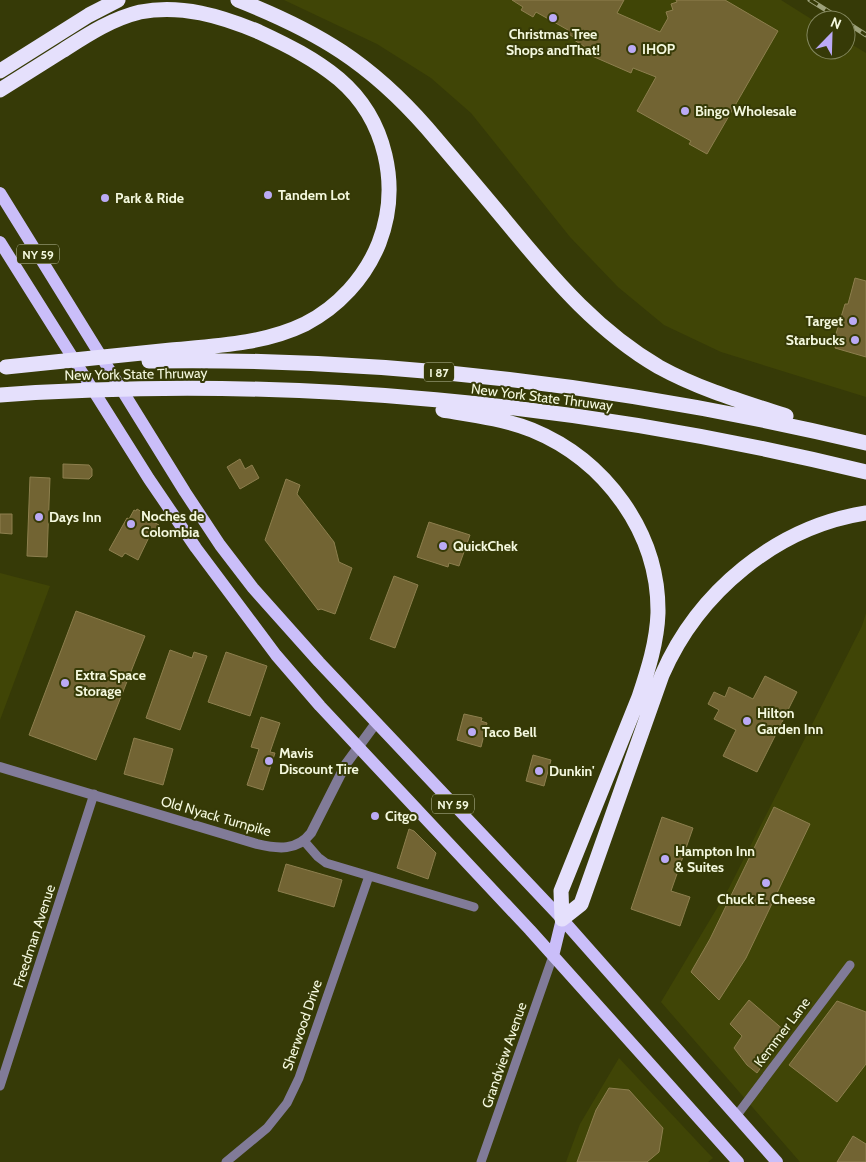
<svg xmlns="http://www.w3.org/2000/svg" width="866" height="1162" viewBox="0 0 866 1162" font-family="Cabin,sans-serif">
<rect width="100%" height="100%" fill="#363a07"/>
<path fill="#404506" d="M284,0H781L816,22V50H846V41L866,53V397L721,352L664,325L618,287L570,237L471,113L431,78L377,44Z
M0,573L50,586L0,720Z
M866,613V1162H800L661,1002L729,888L862,626Z
M619,1058L709,1154L713,1158L708,1162H566L580,1124Z"/>
<path fill="#726433" stroke="#8d7f4e" d="M512,0H624L617,13L660,32L668,18L666,12L673,10L671,4L677,2L676,0H725L778,31L707,154L689,144L691,141L637,111L656,77L633,68L631,73L592,56L582,51L584,46L574,40L575,38L567,33L568,30L536,12L533,17L521,10L523,7Z
M855,278L866,281V357L835,348L838,338L835,337L845,304H848Z
M240,459L245,469L252,465L259,478L240,489L227,467Z
M63,464L89,465L92,469V476L89,479L63,478Z
M30,477L50,478L47,557L27,556Z
M286,479L300,485L297,494L334,542L339,562L352,568L335,614L321,609L318,610L265,540Z
M137,509L149,516L148,519L159,525L154,535L151,533L138,560L125,553L122,557L109,550L127,518L129,519L134,510L136,511Z
M0,514H12V534L0,533Z
M429,522L470,535L459,566L449,563L448,567L417,557Z
M394,576L418,585L395,648L370,639Z
M76,611L145,636L96,760L29,735Z
M170,650L192,658L194,652L207,656L180,730L146,718Z
M226,652L267,666L250,716L208,702Z
M765,676L797,692L757,772L723,756L736,730L714,719L719,710L708,704L714,692L725,697L729,687L753,699Z
M464,714L482,718L481,721L487,723L481,747L457,740Z
M261,717L280,723L270,752L275,753L263,790L247,785L259,749L251,747Z
M134,738L173,749L163,785L124,774Z
M533,755L551,760L544,786L526,781Z
M774,807L810,824L746,958L719,1000L691,972L710,939Z
M662,817L693,828L671,891L690,897L680,926L631,909Z
M409,829L414,831L436,853L428,879L397,868Z
M286,864L342,880L334,907L278,891Z
M749,1000L786,1032L757,1073L747,1065L734,1048L742,1036L730,1024Z
M837,1001L866,1012V1064L837,1102L789,1065Z
M609,1088L629,1090L663,1128L659,1152L647,1162H577L596,1110Z
M853,1136L866,1144V1162H837Z"/>
<g fill="none" stroke-linecap="round" stroke-linejoin="round">
<path stroke="#817b98" stroke-width="9" d="M304,841L318,857L326,863L474,907
M0,1086L94,794
M737,1115L850,965
M226,1162L267,1128L287,1103L299,1078L369,876
M481,1162L553,956"/>
<path stroke="#817b98" stroke-width="10" d="M0,767L257,844C278,849 297,851 311,833L346,764L376,723"/>
<path stroke="#cabef9" stroke-width="12" d="M0,193L185,492L220,545L253,588L319,662L562,919L777,1162
M0,242L149,479L196,548L276,655L320,706L530,930L738,1162
M553,956L562,919"/>
<path stroke="#e5e0fc" stroke-width="15" d="M238,0C319,32 370,63 427,128C456,162 485,196 513,230C556,282 599,332 659,367C699,389 743,402 786,416
M0,71L89,15L118,0
M0,90C21,77 41,64 62,51C87,35 111,19 140,12C181,4 221,16 259,32C287,45 315,59 339,79C386,119 401,186 379,243C365,278 338,307 305,324C264,344 215,346 171,350C116,356 61,361 6,367
M149,361C391,357 631,387 866,443
M0,395C290,374 584,403 866,472
M443,410C473,415 504,419 532,430C605,460 659,532 658,613C657,642 648,670 639,697L561,891L562,919
M562,919L581,904L662,675C698,592 776,527 866,513"/>
<defs>
<path id="rail" d="M810,0L842,20
M846,22L866,35"/>
</defs>
<use href="#rail" stroke="#9da17b" stroke-width="5"/>
<use href="#rail" stroke="#363a07" stroke-width="3" stroke-dasharray="9" stroke-linecap="butt"/>
</g>
<g fill="#bbaaf6" stroke="#363a07" stroke-width="2">
<circle cx="553" cy="18" r="5"/>
<circle cx="632" cy="49" r="5"/>
<circle cx="685" cy="111" r="5"/>
<circle cx="268" cy="195" r="5"/>
<circle cx="105" cy="198" r="5"/>
<circle cx="853" cy="321" r="5"/>
<circle cx="855" cy="340" r="5"/>
<circle cx="39" cy="517" r="5"/>
<circle cx="131" cy="524" r="5"/>
<circle cx="443" cy="546" r="5"/>
<circle cx="65" cy="683" r="5"/>
<circle cx="747" cy="721" r="5"/>
<circle cx="472" cy="732" r="5"/>
<circle cx="269" cy="761" r="5"/>
<circle cx="539" cy="771" r="5"/>
<circle cx="375" cy="816" r="5"/>
<circle cx="665" cy="859" r="5"/>
<circle cx="766" cy="883" r="5"/>
</g>
<g text-anchor="middle" dominant-baseline="central" stroke-width="4" stroke-linejoin="round" paint-order="stroke">
<g fill="#363a07" stroke="#bbbf9e" stroke-width="1">
<rect x="17" y="244.5" width="42" height="19" rx="4"/>
<rect x="424" y="362.5" width="30" height="19" rx="4"/>
<rect x="432" y="794.5" width="42" height="19" rx="4"/>
</g>
<g font-size="12" font-weight="bold" fill="#f4f8de">
<text x="38" y="254">NY 59</text>
<text x="439" y="372">I 87</text>
<text x="453" y="804">NY 59</text>
</g>
<g font-size="14" font-weight="bold" fill="#f4f8de" stroke="#363a07" text-anchor="start">
<text x="553" y="34" text-anchor="middle">Christmas Tree<tspan x="553" dy="16">Shops andThat!</tspan></text>
<text x="642" y="49">IHOP</text>
<text x="695" y="111">Bingo Wholesale</text>
<text x="278" y="195">Tandem Lot</text>
<text x="115" y="198">Park &amp; Ride</text>
<text x="843" y="321" text-anchor="end">Target</text>
<text x="845" y="340" text-anchor="end">Starbucks</text>
<text x="141" y="516">Noches de<tspan x="141" dy="16">Colombia</tspan></text>
<text x="49" y="517">Days Inn</text>
<text x="453" y="546">QuickChek</text>
<text x="75" y="675">Extra Space<tspan x="75" dy="16">Storage</tspan></text>
<text x="757" y="713">Hilton<tspan x="757" dy="16">Garden Inn</tspan></text>
<text x="482" y="732">Taco Bell</text>
<text x="279" y="753">Mavis<tspan x="279" dy="16">Discount Tire</tspan></text>
<text x="549" y="771">Dunkin'</text>
<text x="385" y="816">Citgo</text>
<text x="675" y="851">Hampton Inn<tspan x="675" dy="16">&amp; Suites</tspan></text>
<text x="766" y="899" text-anchor="middle">Chuck E. Cheese</text>
</g>
<g font-size="14" fill="#f4f8de" stroke="#363a07">
<text transform="translate(136 374) rotate(-1)">New York State Thruway</text>
<text transform="translate(542 397) rotate(7)">New York State Thruway</text>
<text transform="translate(216 816) rotate(16)">Old Nyack Turnpike</text>
<text transform="translate(34 936) rotate(-72)">Freedman Avenue</text>
<text transform="translate(302 1025) rotate(-71)">Sherwood Drive</text>
<text transform="translate(782 1032) rotate(-53)">Kemmer Lane</text>
<text transform="translate(504 1055) rotate(-71)">Grandview Avenue</text>
</g>
</g>
<g transform="translate(831 35) rotate(23)"><circle r="24" fill="#363a07" stroke="#82865d"/>
<path d="M0-4L9 19L0 12L-9 19Z" fill="#bbaaf6"/>
<text y="-8" font-size="14" font-weight="bold" text-anchor="middle" fill="#f4f8de">N</text>
</g>
</svg>
